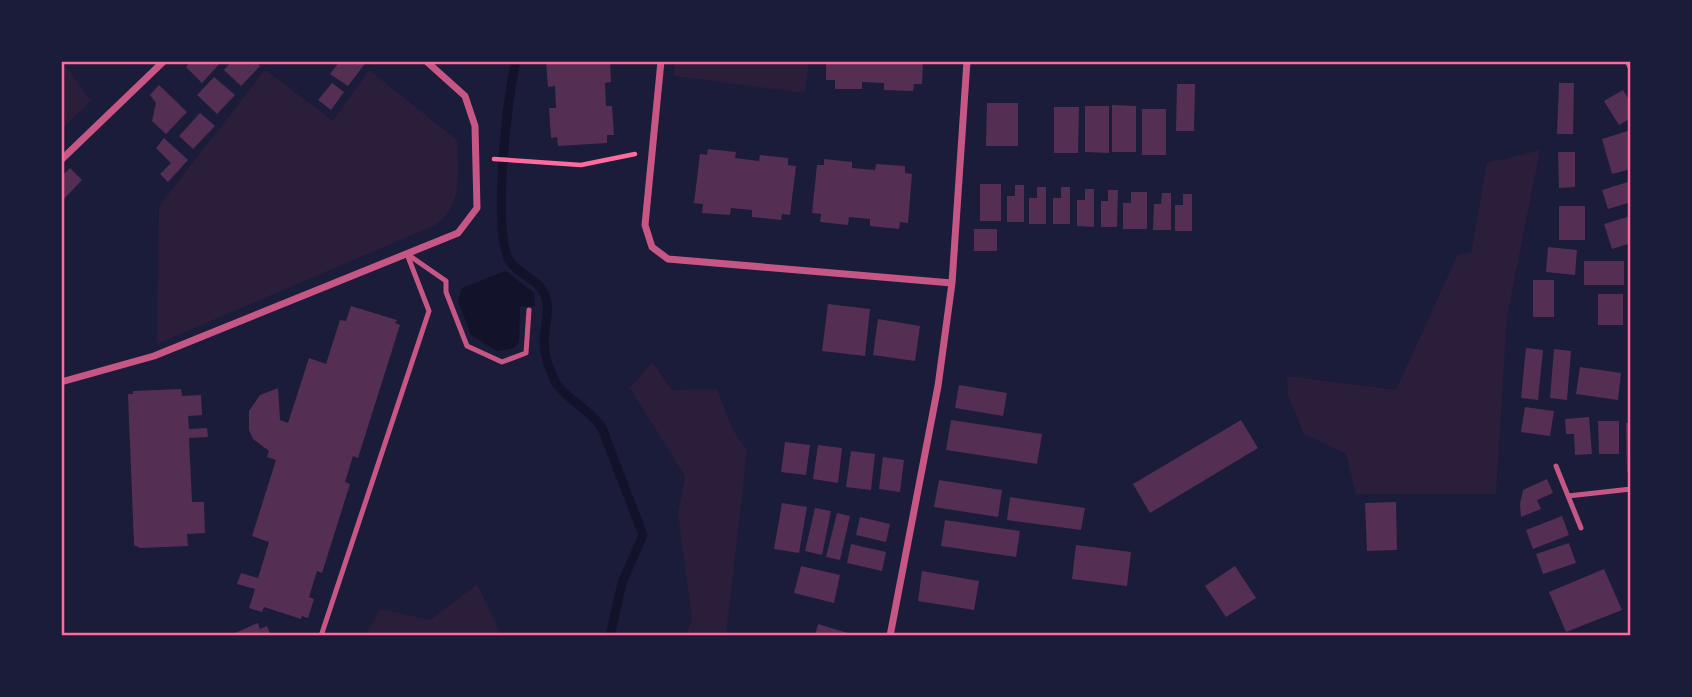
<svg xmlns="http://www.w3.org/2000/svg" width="1692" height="697" viewBox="0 0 1692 697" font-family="Quicksand,sans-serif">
<rect width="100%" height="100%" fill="#1b1b3a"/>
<path fill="#2a1e3b" d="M675,61H809L805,93L674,76Z
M66,66L91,101L61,130V70Z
M265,70L333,121L369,70L457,140C458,171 464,206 435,225L157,344L159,206Z
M1540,150L1507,317L1496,494H1356L1346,454L1304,434L1288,396L1287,376L1396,390L1458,254L1471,253L1487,163Z
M652,362L672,390L717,389L733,430L747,451L726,636H686L692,619L678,514L685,476L630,388Z
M477,584L502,636H365L380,609L430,620Z"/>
<path fill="#12122b" d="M506,271L534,293L535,306L520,307L519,342L514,348L497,351L471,335L458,301L462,288Z"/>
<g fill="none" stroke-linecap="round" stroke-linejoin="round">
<path stroke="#12122b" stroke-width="9" d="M516,61C507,100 493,222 508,258C514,273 538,278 545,295C551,311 544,327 544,343C544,354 550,370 554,379C561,396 589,408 602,428L643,535L622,583L610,636"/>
</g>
<path fill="#542f53" d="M191,61H222L202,83L186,67Z
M232,61H255L260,66L241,86L224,70Z
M340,61H367L348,86L330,74Z
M546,61H610L611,82L605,83L606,106H612L614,135H607V143L558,146L557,137L551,138L549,108H556L555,86L548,87Z
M826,61H923L922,84H914L913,91L884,90V83L862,82V89H835V80H826Z
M214,77L235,95L217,114L197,95Z
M332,83L344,92L331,110L318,100Z
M1559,83H1574L1573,134H1557Z
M1177,84H1195L1194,131H1176Z
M159,85L187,112L166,134L152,121L156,103L150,95Z
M1623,90L1631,103V118L1619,125L1604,101Z
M987,103H1018V146H986Z
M1112,105L1136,106V152H1112Z
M1085,106H1109V153L1085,152Z
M1054,107H1079L1078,153H1054Z
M1142,109H1166V155H1142Z
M200,113L215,126L193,149L179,136Z
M1631,130V169L1612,174L1602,139Z
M164,138L188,160L168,182L160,174L171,163L156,148Z
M708,149L736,152L735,158L759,161L760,155L788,158V165L796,166L790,215L782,214L781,220L752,217V210L731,208L730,215L702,213L703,204L694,203L700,154L707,155Z
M1558,152H1575V187L1559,188Z
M824,159L852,162V168L875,170L876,164L905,166V173L912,174L908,223L900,222L899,229L870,226V219L849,217L848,225L820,222L821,214L812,213L817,165H824Z
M70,168L82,180L61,202V177Z
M1631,181V202L1608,209L1602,190Z
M980,184H1001V221H980Z
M1015,185H1024V222H1007V196H1015Z
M1037,187H1046V224H1029V198H1037Z
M1061,187H1070V224H1053V198H1061Z
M1085,189H1094V227L1077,226V200H1085Z
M1108,190H1118L1117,227H1101V201H1108Z
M1131,192H1147V229H1123V203H1131Z
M1162,193H1171V230H1153L1154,204H1161Z
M1183,194H1192V231H1175V205H1183Z
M1559,206H1585V240H1559Z
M1631,216V243L1612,249L1604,224Z
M974,229H997V251H974Z
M1548,247L1577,250L1575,275L1546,272Z
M1584,261H1624V285H1584Z
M1533,280H1554V317H1533Z
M1598,294H1623V325H1598Z
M828,304L870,309L865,356L822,351Z
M351,306L397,320L395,323L400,325L358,458L353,456L345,482L350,484L322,573L317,571L309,597L314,599L308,618L302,616L301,619L264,607L262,612L249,608L255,589L237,584L241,573L258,578L269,542L252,536L276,460L267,457L269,451L253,439L249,430V411L260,395L278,388L280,420L288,423L309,358L326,364L340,320L346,321Z
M878,319L920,326L915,361L873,355Z
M1526,348L1543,350L1538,400L1521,398Z
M1554,349L1571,351L1567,400L1550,398Z
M1580,367L1621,373L1618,400L1576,394Z
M959,385L1007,393L1003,416L955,408Z
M181,389L182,396L201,395L202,415L188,416L189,429L207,428L208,437L189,438L192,502H204L205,533L187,534L188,546L140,548L134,545L128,394H133V391Z
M1525,407L1554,411L1550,436L1521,432Z
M1589,417L1592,454L1575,455L1574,434H1566L1565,419Z
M951,420L1042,434L1037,464L946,450Z
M1241,420L1258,448L1150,513L1133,484Z
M1598,421H1619V454H1599Z
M1626,423H1631V472H1627Z
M785,442L810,445L806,475L781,472Z
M818,445L842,448L838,483L813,479Z
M851,451L875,454L871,490L846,487Z
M883,457L904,460L900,492L879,489Z
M1547,479L1553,493L1537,500L1541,509L1521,517L1520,504L1523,490Z
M939,480L1002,490L998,517L934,507Z
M1010,497L1085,508L1081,530L1007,520Z
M1396,502L1397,550L1367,551L1365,503Z
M782,503L807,507L799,553L774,549Z
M815,508L831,511L822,555L805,551Z
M837,513L850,516L840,560L826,557Z
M1562,516L1569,535L1533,549L1526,530Z
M860,517L890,524L886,542L856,535Z
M945,520L1020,531L1016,557L941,546Z
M1569,543L1576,563L1543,574L1536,554Z
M851,544L886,552L882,571L847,563Z
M1076,545L1131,552L1127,586L1072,579Z
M801,566L840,575L834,603L794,593Z
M1235,566L1256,598L1226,617L1205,586Z
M1604,569L1622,610L1566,632L1549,592Z
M922,571L979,581L974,610L918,601Z
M258,623L260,629L267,626L271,636H236L235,633Z
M818,624L854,635V636H815Z"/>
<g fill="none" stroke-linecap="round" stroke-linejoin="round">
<path stroke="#ff6b9d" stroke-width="4.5" d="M494,159L581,165L635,154"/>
<path stroke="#c65784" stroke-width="5" d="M407,254L446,281V292L467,346L502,362L526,353L529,310
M1556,466L1581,528
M1568,496L1631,489
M321,636L429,311L407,254"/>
<path stroke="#c65784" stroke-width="7" d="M661,61L645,225L652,247L668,259L952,283
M1628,61L1631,67
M61,160L164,61
M61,382L154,356L458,233L477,208L475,126L465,96L426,61
M890,636L938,386L952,283L967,61"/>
</g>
<rect width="1692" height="697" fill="none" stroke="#1b1b3a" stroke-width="126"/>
<rect x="63" y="63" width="1566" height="571" fill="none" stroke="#ff6b9d" stroke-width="2.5"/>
</svg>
